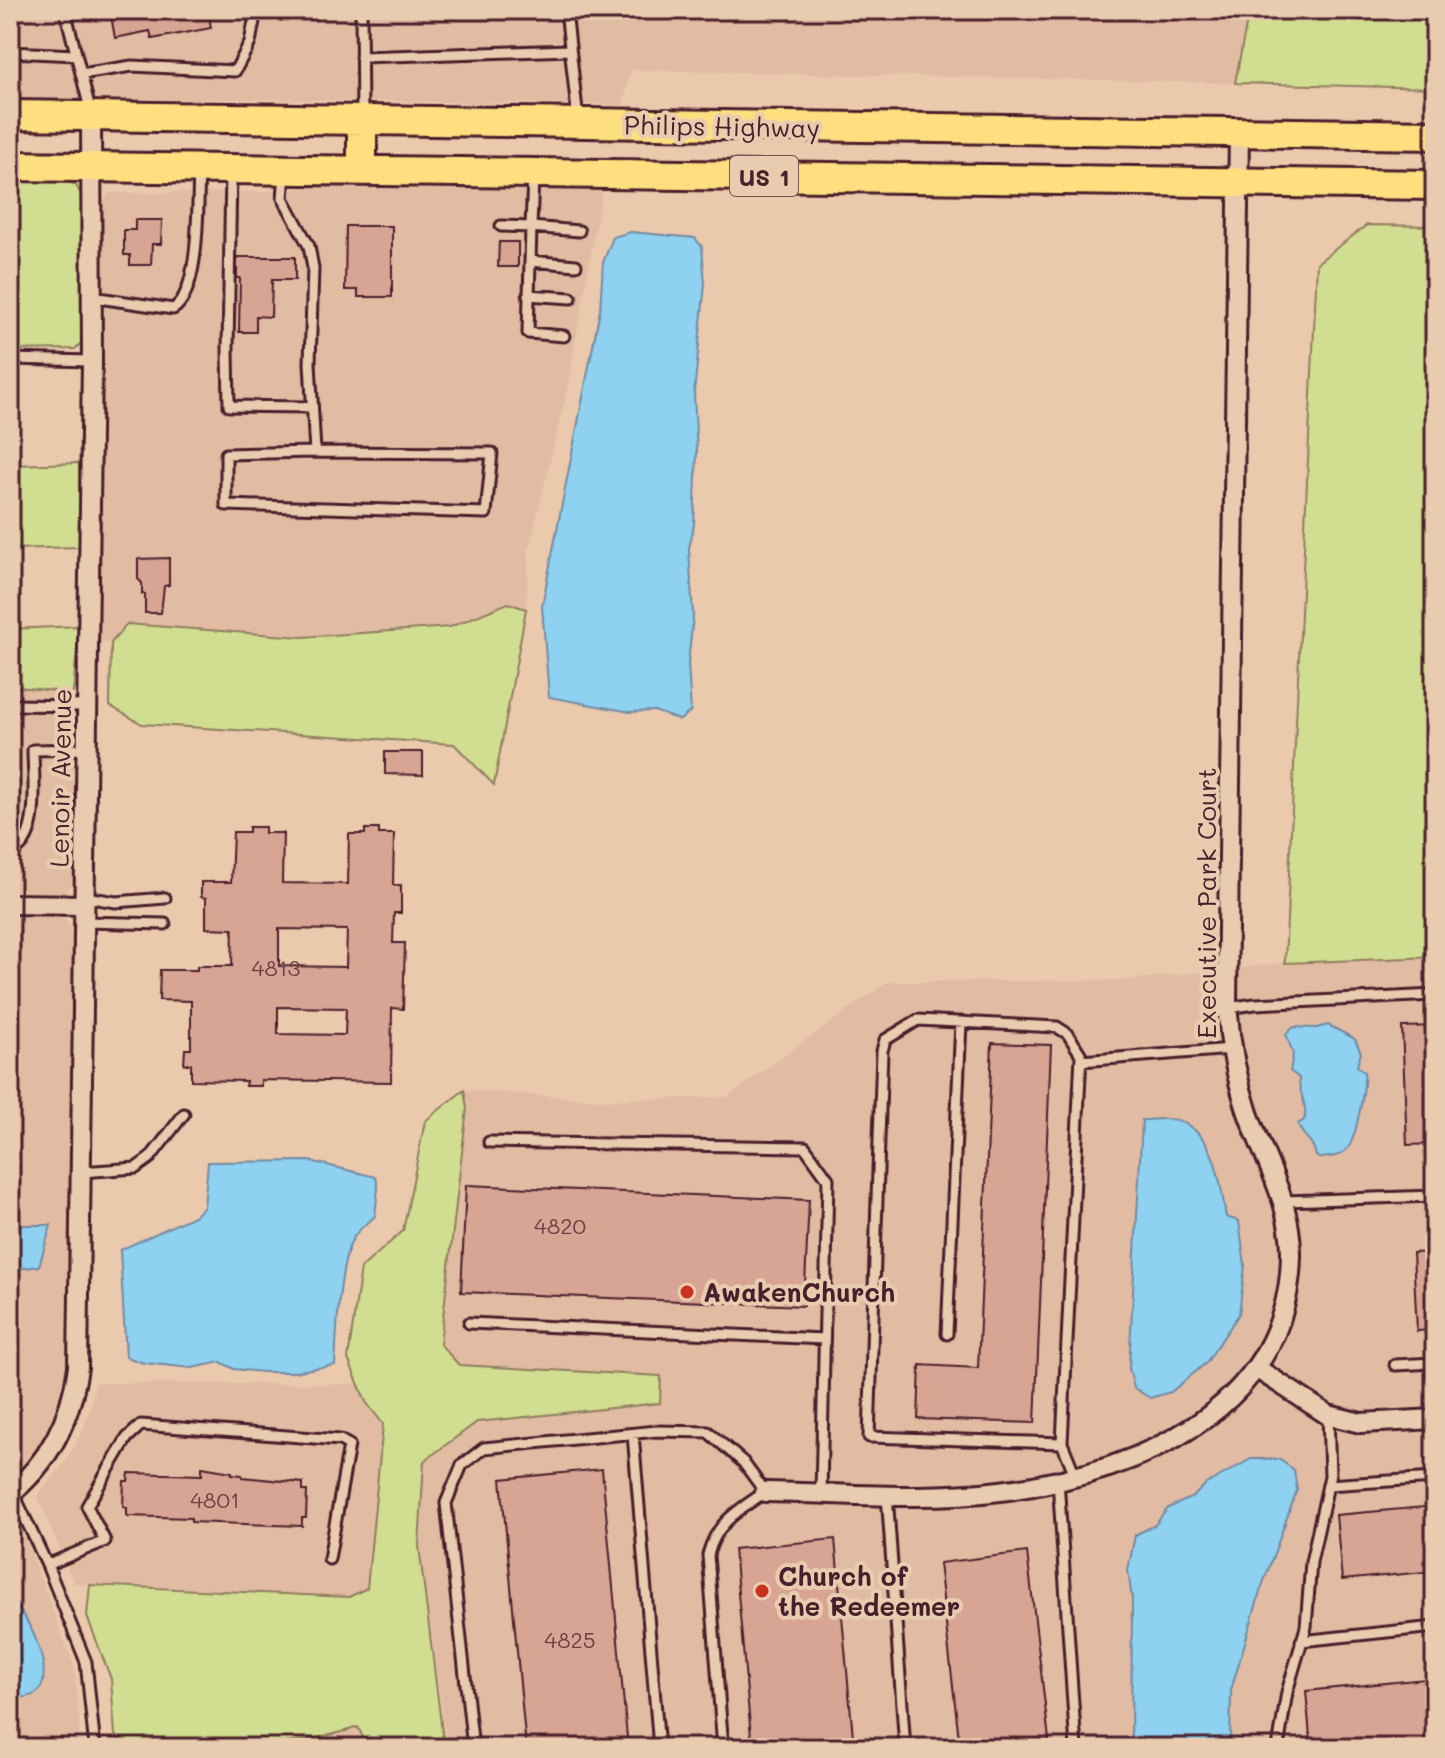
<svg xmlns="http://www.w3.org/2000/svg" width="1445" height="1758" viewBox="0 0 1445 1758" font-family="Mali,sans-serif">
<rect width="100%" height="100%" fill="#ebc9ad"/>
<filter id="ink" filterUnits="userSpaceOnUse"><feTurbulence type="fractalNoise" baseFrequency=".0125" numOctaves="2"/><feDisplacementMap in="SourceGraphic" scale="16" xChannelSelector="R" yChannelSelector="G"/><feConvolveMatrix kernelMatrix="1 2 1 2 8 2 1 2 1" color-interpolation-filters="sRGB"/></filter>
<g filter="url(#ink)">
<path fill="#e2bba3" d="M10,10H1249L1235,83L631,70L623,105L249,99H10Z
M330,185H603L566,395L529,549L526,609L508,603L450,627L302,637L128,624L111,643L98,640V374L104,201L109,193L262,192Z
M10,686L73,693L72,717L77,779L75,880L68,889L58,895L10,894Z
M10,915H55L69,923L74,934L69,1378L55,1424L38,1454L10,1482Z
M1435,957V1748H447L419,1546L424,1461L467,1108L464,1090L608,1100L727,1097L887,982L1127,980L1285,963Z
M96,1383L359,1384L366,1402L383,1423L367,1588L349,1597L74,1583L37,1496L67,1460L85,1425Z
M10,1520L17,1524L27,1542L75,1669L81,1748H10Z
M358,1727L368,1748H208L324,1739Z"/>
<path fill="#d1dd90" stroke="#8e7e5e" stroke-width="2" d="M1249,10H1435V88L1235,83Z
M10,179L63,180L76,185L85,202L81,343L75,349L10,350Z
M1367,225L1435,226V957L1285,963L1317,263Z
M79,463L80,547L10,549V465Z
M508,603L526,609L494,785L454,744L142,724L110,706L111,643L127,624L302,637L450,627Z
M79,626L73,693L10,686V629Z
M464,1090L467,1108L440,1344L459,1365L661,1376L660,1403L477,1422L424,1461L419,1546L444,1748H368L358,1727C285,1752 202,1748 125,1748L115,1735L111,1679L87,1616L90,1585L349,1597L367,1588L383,1424L366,1402L348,1359L361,1268L403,1231L425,1121Z"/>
<path fill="#8ed1f0" stroke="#738aa1" stroke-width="2" d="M631,232L695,238L702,247L705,284L694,394L697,452L694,525L689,548L693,617L688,663L691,711L680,720L654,711L630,712L549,697L542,606L600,310L603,263L613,237Z
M1328,1025L1355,1039L1361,1053L1357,1066L1364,1072C1366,1085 1356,1138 1348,1148C1341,1157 1330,1157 1319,1158L1316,1156C1313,1138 1301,1137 1298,1124L1304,1120C1309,1107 1298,1092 1299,1078L1290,1071L1293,1054L1286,1034L1294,1027L1316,1028Z
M1142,1120C1153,1120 1170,1117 1179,1121C1217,1135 1220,1183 1226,1217L1239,1221L1245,1265L1239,1314L1206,1363L1171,1392L1150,1398L1134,1388L1129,1368Z
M310,1161L376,1177L378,1188L375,1216C369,1222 361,1227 356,1234C338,1256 337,1335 335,1365L293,1372H263L234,1369L221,1362L192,1368L144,1363L126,1357L120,1250L194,1216L204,1207L208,1162Z
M10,1225H51L39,1266L10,1270Z
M1251,1459H1279L1294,1470L1297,1490L1260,1592L1231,1690L1230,1748H1131L1132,1599L1128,1570L1135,1535L1155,1525L1168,1508L1193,1497L1206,1484Z
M10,1600C28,1612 59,1679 35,1694C28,1698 17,1698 10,1699Z"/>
<path fill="#d8a493" stroke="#4a1f2b" stroke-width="2" fill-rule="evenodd" d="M110,10H208L211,28L152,39L150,31L115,38Z
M135,220H162L161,244H152L151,265H130V255H124V230H135Z
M346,226H392V297H358V290H345Z
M499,242H518V267H498Z
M237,257H295V280H272L271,317L256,316V332H239L240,278H237Z
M169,558V585L164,586L161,613H145V594H142V583L138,579V559Z
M385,752H423V775L385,774Z
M249,827H265V833H283L282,883L348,884L349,834H365V829H379V834H394L393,885H401V913H394L393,943H405L403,1009L392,1008L391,1082L261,1080V1086H245L246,1081L191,1080V1064H184L185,1049H191V1001L159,1000L160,970H197V966H232L233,929L206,928V898L201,897V882H231L233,832H249ZM279,929L347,930L346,967L279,966ZM278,1007L346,1008L345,1035L278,1034Z
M1435,1026V1144L1407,1145L1402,1027Z
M992,1043L1051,1045L1035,1423L918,1419L920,1365L978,1368Z
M466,1185L809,1200L804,1306L461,1292Z
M1435,1252V1330L1417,1331L1413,1253Z
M202,1467L232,1472V1474L242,1475V1477L303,1483V1491H307L306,1518H302V1526L191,1522V1518L127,1516V1508L123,1507L124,1481H128L129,1473L202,1475Z
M602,1469L628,1748H526L501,1479Z
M1435,1506V1571L1342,1580L1336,1515Z
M835,1539L854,1748H752L734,1549Z
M1027,1552L1050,1748H960L939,1563Z
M1435,1678V1748H1311L1306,1691Z"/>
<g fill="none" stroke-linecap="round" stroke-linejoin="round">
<defs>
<path id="service" d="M65,10L91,113
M361,10L362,117
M566,10L578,120
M10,52L76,55
M361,57L570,50
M81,74L132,66L235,71L250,43L256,10
M231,172L228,349L229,406L312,407
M285,173L283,198L309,246L313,268L310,363L315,452L492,453L486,513L226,505V454L315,452
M533,176L531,227L579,231
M501,226L531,227L528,333L564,336
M530,261L576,265
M528,295L571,298
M92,297L173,309C201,292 197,203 199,172
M10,359L92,361
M10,705L86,706
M10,852C42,844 33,777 33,750L86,749
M85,897L116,902L165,898
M84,922L165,924
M1228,1008L1255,1004L1435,995
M1081,1061L1232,1049
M489,1142L805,1147L828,1179L821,1493
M81,1172L136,1168L150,1158L184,1114
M1284,1201L1435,1196
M469,1323L824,1339
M947,1334L961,1022
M1395,1365L1435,1363
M633,1434L659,1748
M1062,1443L1081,1055L1068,1034L1057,1027L918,1020L885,1040L882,1051L869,1437L1062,1443L1076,1477
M1058,1480L1076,1748
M1328,1485L1435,1478
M13,1492L47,1565L105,1541L87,1506L127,1438L141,1425L340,1440L349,1445L329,1559
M887,1494L905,1748
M47,1565L86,1662L95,1748
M1301,1641L1435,1627
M473,1748L446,1503L462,1465L484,1448L657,1431L708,1432L743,1462L765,1492C739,1510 716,1522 708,1555L723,1748
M1278,1748L1287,1692L1306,1627L1311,1562L1330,1476L1328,1415"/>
<path id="minor" d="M10,904L84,905
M1256,1368L1328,1415L1361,1423L1435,1419
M765,1492C843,1493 923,1501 1000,1491C1133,1474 1288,1413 1291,1256C1292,1204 1265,1161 1248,1113C1236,1077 1229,1039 1227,1001L1239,133
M10,1494C51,1461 71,1418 78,1367L92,361L91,117"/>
<path id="primary" d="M10,115L1435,135
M362,120V170
M10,166L1435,185"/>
</defs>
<use href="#service" stroke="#4a1f2b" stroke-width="15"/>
<use href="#minor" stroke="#4a1f2b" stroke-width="24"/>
<use href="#primary" stroke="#4a1f2b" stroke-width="34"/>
<use href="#service" stroke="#e9ccaf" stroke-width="9"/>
<use href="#minor" stroke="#e9ccaf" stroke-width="18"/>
<use href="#primary" stroke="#fedf80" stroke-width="28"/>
</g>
</g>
<g fill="#c8321e" stroke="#e9ccaf" stroke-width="3">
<circle cx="687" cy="1292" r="8"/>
<circle cx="762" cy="1591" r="8"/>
</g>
<g text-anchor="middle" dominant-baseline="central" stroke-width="8" stroke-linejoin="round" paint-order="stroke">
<g font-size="22" fill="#6e4045">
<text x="276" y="967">4813</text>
<text x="560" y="1225">4820</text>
<text x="215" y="1499">4801</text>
<text x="570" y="1639">4825</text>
</g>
<rect fill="#e9ccaf" stroke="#7a5353" stroke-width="2" x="730" y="156" width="68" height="40" rx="6"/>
<g font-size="24" font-weight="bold" fill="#4a1f2b">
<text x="764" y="176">US 1</text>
</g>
<g font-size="26" fill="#4a1f2b" stroke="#e9ccaf">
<text transform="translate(722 126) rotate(1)">Philips Highway</text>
<text transform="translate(60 778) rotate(-89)">Lenoir Avenue</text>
<text transform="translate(1206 903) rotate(-90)">Executive Park Court</text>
</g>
<g font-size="26" font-weight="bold" fill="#4a1f2b" stroke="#e9ccaf" text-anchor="start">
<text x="703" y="1292">AwakenChurch</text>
<text x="778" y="1576">Church of<tspan x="778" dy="30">the Redeemer</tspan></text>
</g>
</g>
<rect width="1445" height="1758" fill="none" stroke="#e9ccaf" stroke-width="40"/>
<rect x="20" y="20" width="1405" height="1718" fill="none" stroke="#4a1f2b" stroke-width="3" filter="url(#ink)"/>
</svg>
